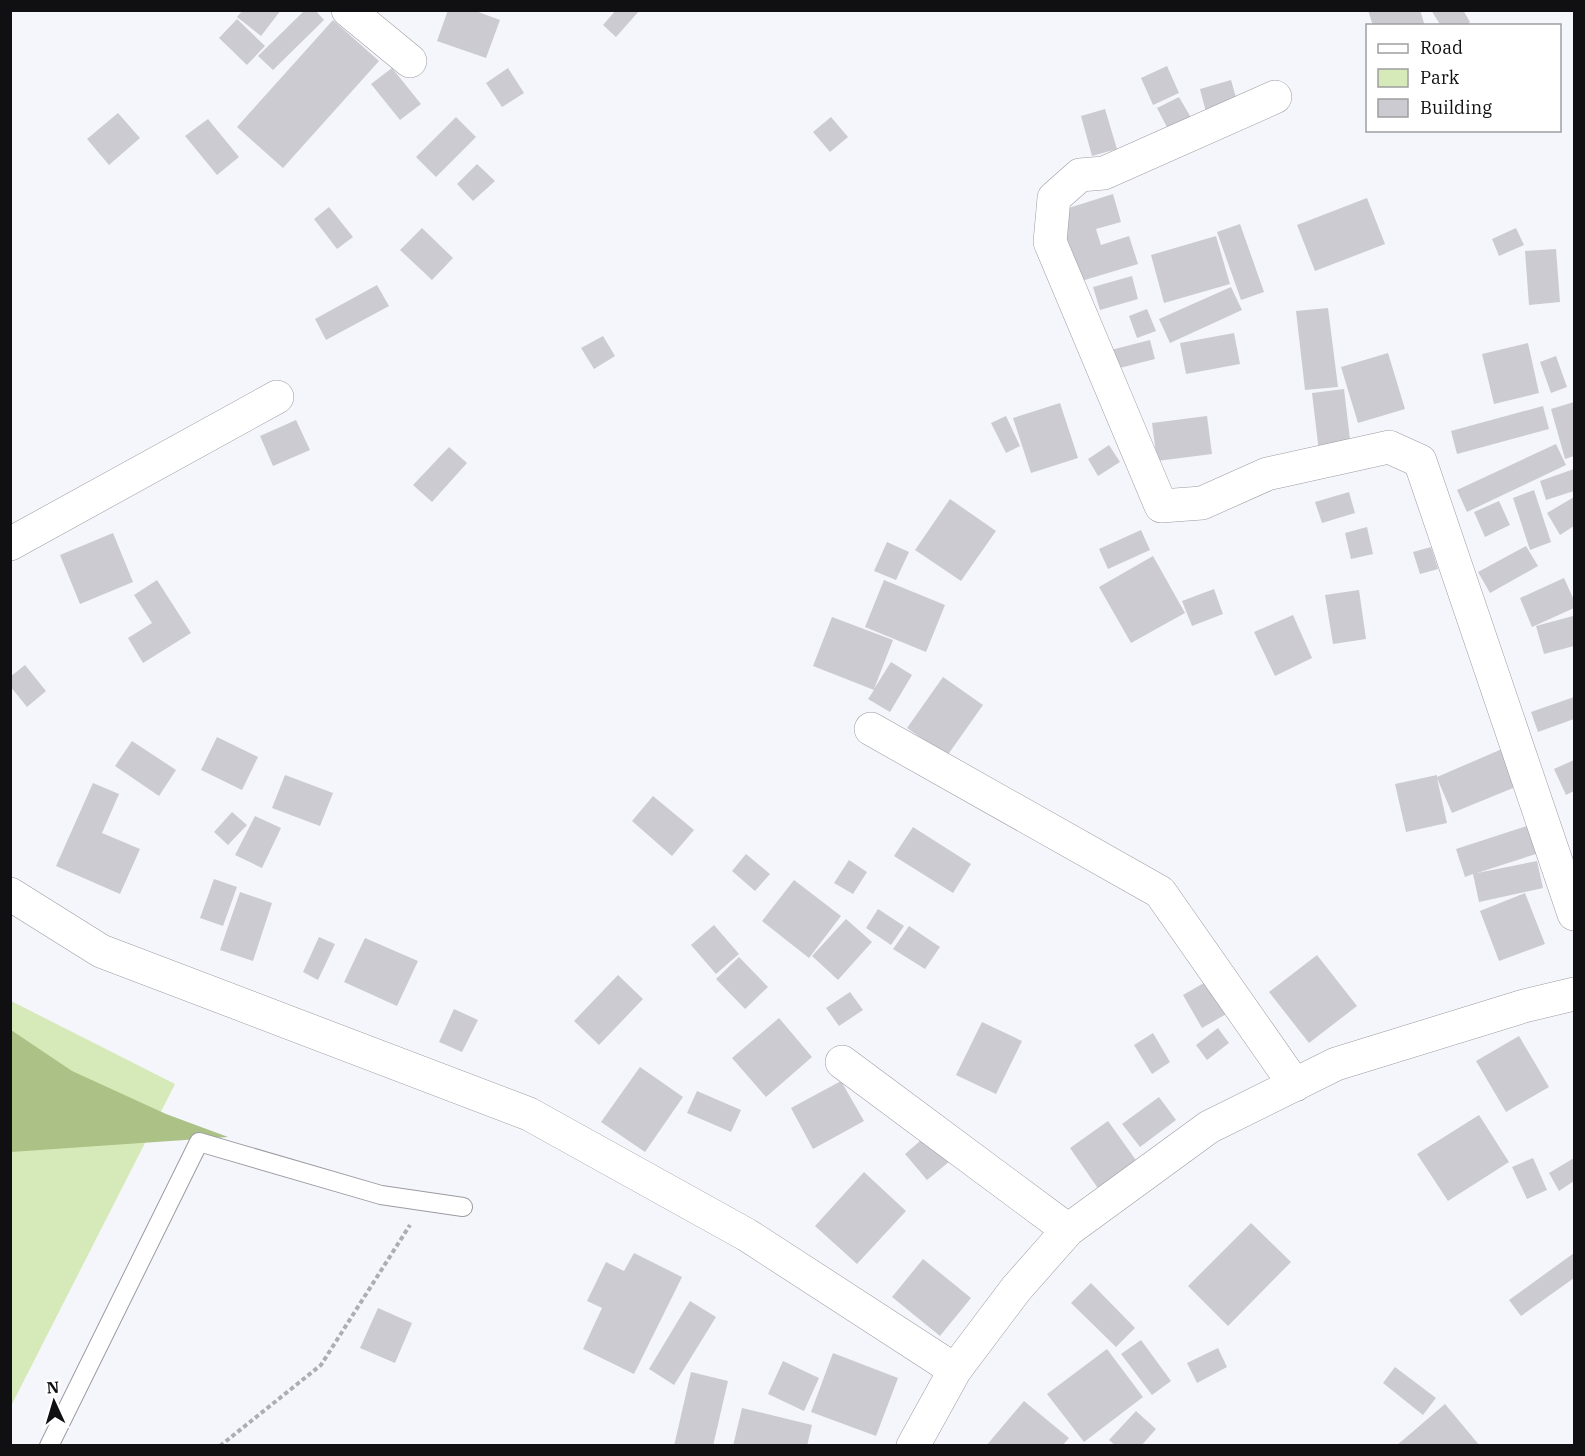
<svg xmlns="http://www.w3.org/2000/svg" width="1585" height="1456" viewBox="0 0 1585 1456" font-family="'IBM Plex Serif',serif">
<rect width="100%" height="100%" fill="#f5f5fc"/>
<path fill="#d6e9b8" d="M11,1001L175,1084L11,1406Z"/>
<path fill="#abc185" d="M11,1030L72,1071L166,1114L228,1137L11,1152Z"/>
<path fill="#cbcbd1" d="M243,10H281L261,36L237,17Z
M305,10H315L324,20L273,70L258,56Z
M448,10H473L500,20L486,58L437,41Z
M616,10H640L616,37L603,25Z
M1368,10H1420L1425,26H1373Z
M1431,10H1463L1470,22L1465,26H1441Z
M237,19L265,46L247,65L219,38Z
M333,20L379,61L283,168L237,127Z
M1167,66L1179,93L1153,105L1141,78Z
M392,68L421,104L400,120L371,84Z
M508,68L524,93L502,107L486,83Z
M1231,80L1239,108L1207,116L1200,89Z
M1179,97L1193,121L1170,133L1157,108Z
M1105,109L1117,149L1092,156L1081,116Z
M118,113L140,138L109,165L87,139Z
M456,117L476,137L436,177L416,157Z
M831,117L848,137L830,152L813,132Z
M208,119L239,157L217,175L185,136Z
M477,164L495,181L473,201L457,184Z
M1113,194L1121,222L1096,229L1101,245L1129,236L1138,264L1078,282L1056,212Z
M1367,198L1385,244L1315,271L1297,225Z
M329,207L353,237L337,249L314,219Z
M1240,224L1264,292L1241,300L1217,232Z
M422,228L453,258L432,280L400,250Z
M1516,228L1524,245L1499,256L1492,239Z
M1216,236L1230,284L1164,303L1151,255Z
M1556,249L1560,302L1529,305L1525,251Z
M1132,276L1138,299L1100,310L1093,287Z
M377,285L389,306L326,340L315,319Z
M1231,287L1242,310L1170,343L1159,319Z
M1328,308L1338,387L1305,390L1296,311Z
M1147,309L1156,331L1137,338L1129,316Z
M1234,333L1240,364L1186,374L1180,343Z
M603,336L615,356L594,369L581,348Z
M1150,340L1155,359L1112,370L1107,351Z
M1528,343L1539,393L1494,404L1482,354Z
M1388,353L1405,409L1358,423L1341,367Z
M1556,356L1567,387L1551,393L1540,362Z
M1344,389L1351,448L1319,452L1312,393Z
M1574,402V456L1565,459L1551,409Z
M1060,403L1078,458L1031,473L1013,418Z
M1543,406L1549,429L1457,454L1451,431Z
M1006,416L1020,446L1006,453L991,423Z
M1207,416L1212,454L1157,461L1152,423Z
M296,420L310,450L273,466L260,436Z
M1556,444L1566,465L1467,512L1457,490Z
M1109,445L1120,462L1098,476L1088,459Z
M449,447L467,463L432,502L413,485Z
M1574,469V491L1546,500L1540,481Z
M1534,490L1551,542L1530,550L1513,498Z
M1349,492L1355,513L1322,523L1315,502Z
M1574,497V526L1560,535L1547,513Z
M950,499L996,531L961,581L915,550Z
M1499,501L1510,525L1485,537L1474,512Z
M1367,527L1373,554L1351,559L1345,533Z
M1141,530L1150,550L1108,569L1099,549Z
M113,533L133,582L80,604L60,555Z
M887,542L909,552L896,580L874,571Z
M1526,546L1538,566L1490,593L1478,572Z
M1431,547L1438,569L1420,574L1413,552Z
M1153,556L1185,613L1131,643L1099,587Z
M1564,578L1574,600V608L1532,627L1520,598Z
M157,580L191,633L143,663L128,638L152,623L134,595Z
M884,580L945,605L926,652L865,627Z
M1214,589L1223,614L1192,626L1182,601Z
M1359,590L1366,639L1333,644L1325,595Z
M1293,615L1312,658L1275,676L1254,632Z
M1573,616L1574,646L1544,654L1536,626Z
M832,617L893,640L874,689L891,662L912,675L890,712L868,699L874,690L813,666Z
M25,665L46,691L27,707L10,686V677Z
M943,677L983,705L947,756L907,728Z
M1574,697V719L1538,732L1531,712Z
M217,737L258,757L242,790L201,770Z
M132,741L176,770L159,796L115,766Z
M1502,749L1518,786L1452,813L1437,778L1447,823L1406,832L1395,784L1437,775V777Z
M1574,760V791L1566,795L1554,769Z
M285,775L333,793L320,826L272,808Z
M93,783L119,794L102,833L140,849L120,894L56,866Z
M653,796L694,830L672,856L632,821Z
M232,812L247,825L228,845L214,832Z
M255,816L281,828L262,868L235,855Z
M1530,825L1539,853L1477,873L1537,861L1543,888L1479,902L1473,874L1465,877L1456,849Z
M913,827L971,864L953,893L894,856Z
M746,854L770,874L755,891L732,871Z
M849,860L867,872L853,894L834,883Z
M214,879L237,887L223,926L200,918Z
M794,880L841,916L809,958L762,921Z
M240,892L272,903L253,961L220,950Z
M1525,893L1545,944L1499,961L1480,911Z
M878,909L904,926L891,945L866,928Z
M846,919L872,942L838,980L812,956Z
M714,925L739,954L716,974L691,945Z
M909,926L940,947L925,969L893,949Z
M319,937L335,944L318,980L303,972Z
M365,938L418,961L397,1006L344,982Z
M1317,955L1357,1006L1309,1043L1269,992Z
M739,957L768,987L745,1009L716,979Z
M618,975L643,999L599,1045L574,1021Z
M1216,976L1235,1009L1202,1028L1183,995Z
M850,992L863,1010L839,1026L826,1008Z
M454,1009L478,1020L462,1052L439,1042Z
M779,1018L812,1057L766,1097L732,1058Z
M982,1022L1022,1041L996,1094L956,1075Z
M1218,1028L1229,1043L1207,1060L1196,1045Z
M1153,1033L1170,1062L1152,1074L1134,1045Z
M1519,1036L1549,1087L1506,1112L1476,1061Z
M640,1067L683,1097L645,1152L601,1122Z
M841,1081L864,1121L813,1149L791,1108Z
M697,1091L741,1110L731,1132L687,1113Z
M1159,1097L1176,1120L1140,1147L1122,1124Z
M1479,1115L1509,1162L1448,1201L1417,1154Z
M1108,1121L1143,1170L1104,1197L1070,1148Z
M927,1135L950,1161L927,1180L905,1154Z
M1533,1158L1547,1190L1527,1199L1512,1167Z
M1574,1158V1181L1559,1191L1549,1173Z
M864,1172L906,1211L857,1264L815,1226Z
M1251,1223L1291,1262L1228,1326L1188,1286Z
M634,1253L682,1277L634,1374L583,1349L602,1308L587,1301L606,1262L624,1271Z
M1574,1253V1278L1521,1316L1509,1300Z
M923,1259L971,1298L940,1336L892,1297Z
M1091,1283L1135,1328L1116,1347L1071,1303Z
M690,1301L716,1317L674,1385L649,1369Z
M378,1308L412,1323L395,1363L360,1348Z
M1141,1340L1171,1381L1152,1395L1121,1354Z
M1218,1348L1227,1367L1197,1383L1187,1363Z
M1107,1349L1143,1397L1084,1442L1047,1394Z
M833,1353L898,1378L876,1436L811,1412Z
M783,1361L819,1378L804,1411L768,1394Z
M1395,1367L1436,1398L1423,1415L1383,1383Z
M691,1372L728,1381L713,1446H674Z
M1024,1401L1069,1438L1062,1446H986Z
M1445,1404L1480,1446H1396Z
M742,1408L812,1425L807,1446H733Z
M1136,1411L1156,1429L1141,1446H1116L1109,1440Z"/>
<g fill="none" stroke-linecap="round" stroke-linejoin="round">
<defs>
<path id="lane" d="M49,1446L199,1142L381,1195L463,1207"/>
<path id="street" d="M348,10L410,61
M1275,97L1104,173L1080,175L1054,198L1050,242L1161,506L1202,503L1267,474L1389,447L1420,461L1574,914
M10,544L277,397
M871,729L1160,892L1295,1085
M10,894L101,951L529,1114L747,1235L955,1370
M842,1062L1068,1230
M913,1446L955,1370L1016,1289L1068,1230L1209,1127L1336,1064L1524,1006L1574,994"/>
</defs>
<use href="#lane" stroke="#9c9ba1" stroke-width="20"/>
<use href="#street" stroke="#9c9ba1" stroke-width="34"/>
<path stroke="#adadb3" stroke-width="4" stroke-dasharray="4.5 3" stroke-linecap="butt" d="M220,1446L321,1365L410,1225"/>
<use href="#lane" stroke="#fff" stroke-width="18"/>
<use href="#street" stroke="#fff" stroke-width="33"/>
</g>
<rect width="1585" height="1456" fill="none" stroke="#100f12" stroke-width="24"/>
<rect x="1366" y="24" width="195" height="108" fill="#ffffff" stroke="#9f9fa0" stroke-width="1.5"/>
<rect x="1378" y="44" width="30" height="9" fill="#ffffff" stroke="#9f9fa0" stroke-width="1.5"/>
<text x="1420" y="54" font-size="18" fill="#100f12">Road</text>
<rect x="1378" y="69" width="30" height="18" fill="#d6e9b8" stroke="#9f9fa0" stroke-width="1.5"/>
<text x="1420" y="84" font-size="18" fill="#100f12">Park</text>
<rect x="1378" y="99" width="30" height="18" fill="#cbcbd1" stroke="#9f9fa0" stroke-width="1.5"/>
<text x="1420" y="114" font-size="18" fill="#100f12">Building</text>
<g transform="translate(54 1402) rotate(356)" stroke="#ffffff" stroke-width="4.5" paint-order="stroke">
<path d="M0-4.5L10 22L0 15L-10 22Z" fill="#100f12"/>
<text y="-9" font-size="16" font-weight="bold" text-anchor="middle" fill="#100f12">N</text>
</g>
</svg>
